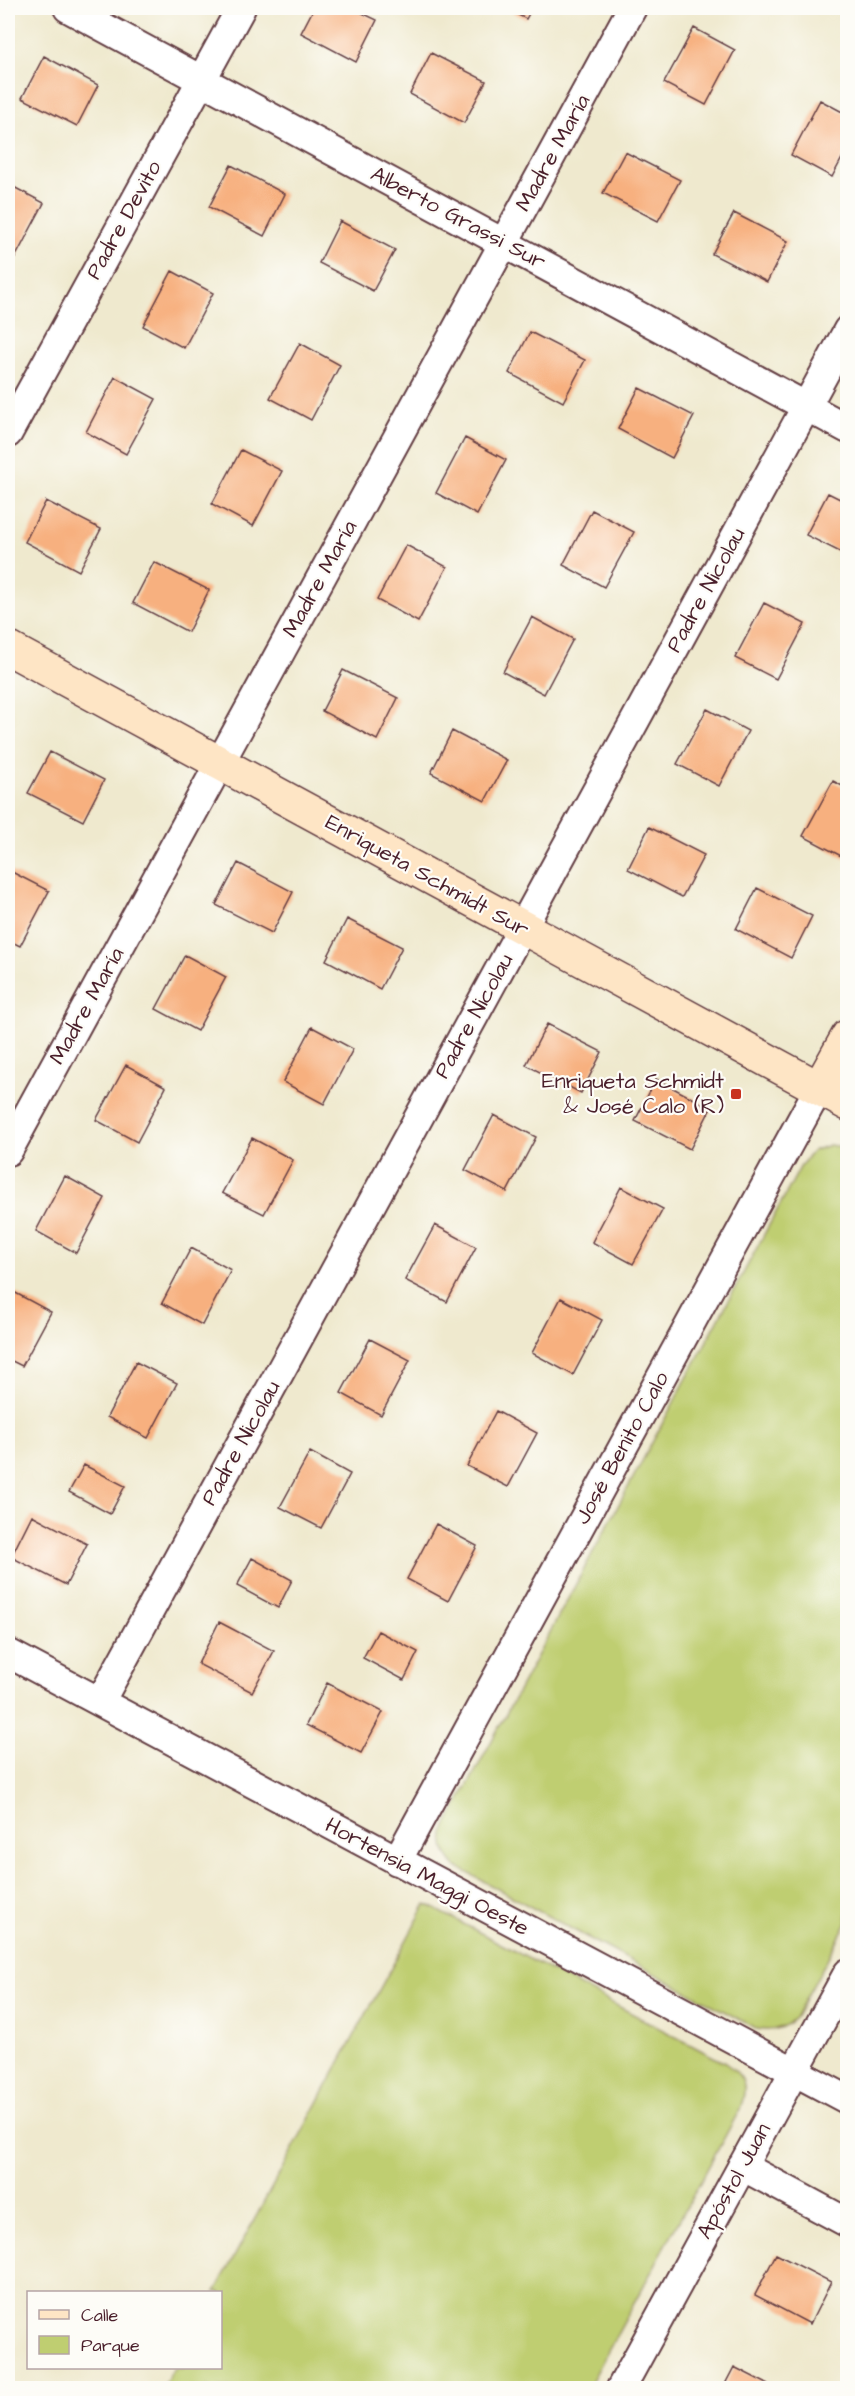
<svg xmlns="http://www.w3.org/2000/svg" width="855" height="2396" viewBox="0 0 855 2396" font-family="'Architects Daughter',sans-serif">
<rect width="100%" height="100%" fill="#fdfcf7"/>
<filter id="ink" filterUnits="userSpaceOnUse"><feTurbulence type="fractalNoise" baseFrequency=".0167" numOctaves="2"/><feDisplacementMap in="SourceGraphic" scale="12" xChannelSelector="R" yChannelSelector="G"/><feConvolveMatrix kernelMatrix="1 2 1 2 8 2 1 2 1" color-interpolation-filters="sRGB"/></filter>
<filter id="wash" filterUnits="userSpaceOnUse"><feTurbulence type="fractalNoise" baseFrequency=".008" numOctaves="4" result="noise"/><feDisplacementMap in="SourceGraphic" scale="24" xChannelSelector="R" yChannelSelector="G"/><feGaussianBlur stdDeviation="1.35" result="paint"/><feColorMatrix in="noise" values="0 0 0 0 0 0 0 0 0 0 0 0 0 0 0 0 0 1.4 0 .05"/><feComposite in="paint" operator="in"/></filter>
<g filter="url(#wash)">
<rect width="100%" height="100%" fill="#efe9ce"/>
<path fill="#bfce71" stroke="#84764e" stroke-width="1.5" d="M829,1145L848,1148L847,1923L795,2018C784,2029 772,2032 757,2029L455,1866C442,1852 440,1837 449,1820L802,1164L813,1151Z
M426,1904L725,2063C746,2077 748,2086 740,2109L588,2388H163L174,2368H220V2292H215Z"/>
<g id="blocks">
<path fill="#f7b07f" d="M314,8H352L377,20L356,62L301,33Z
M505,8H532L526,19Z
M694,28L735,50L706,105L664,83Z
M431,53L486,81L464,123L410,94Z
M44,56L98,85L77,126L22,98Z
M820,100L848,115V147L832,177L791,155Z
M625,152L680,180L658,221L603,193Z
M231,165L285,194L264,236L209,207Z
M8,184L44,203L15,258L8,254Z
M734,213L788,241L767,282L712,254Z
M340,221L395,250L373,291L319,263Z
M172,271L213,293L184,348L143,326Z
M530,332L585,360L563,402L509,373Z
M300,343L340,365L311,420L270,398Z
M115,377L156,399L126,454L86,432Z
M639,388L694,416L672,458L618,429Z
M465,438L506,460L477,515L436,493Z
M241,450L282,471L253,526L212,504Z
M828,493L848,503V556L806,535Z
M46,501L101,529L79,571L25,542Z
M592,510L634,532L604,587L563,565Z
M406,545L447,567L418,622L377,600Z
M154,562L209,590L188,632L133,603Z
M764,603L805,624L776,679L735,658Z
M532,617L573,639L544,694L503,672Z
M343,670L398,698L377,740L322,711Z
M707,709L748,731L719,786L677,764Z
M452,731L507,760L485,801L431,773Z
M50,752L104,780L83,821L28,793Z
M833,781L848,789V853L845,858L803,836Z
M649,827L704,855L682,897L628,869Z
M238,863L293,892L272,933L216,905Z
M8,870L49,891L20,946L8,940Z
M757,888L812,916L791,958L736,929Z
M347,919L402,947L380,989L326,960Z
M185,955L226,977L197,1031L156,1009Z
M547,1024L602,1052L581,1093L526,1065Z
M312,1027L353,1049L324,1104L283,1082Z
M126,1065L166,1087L137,1142L96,1120Z
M656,1079L711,1108L690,1149L635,1121Z
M494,1115L536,1137L507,1192L465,1170Z
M252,1138L293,1160L264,1214L222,1193Z
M65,1176L105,1198L76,1253L36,1231Z
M621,1187L663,1209L633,1264L592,1242Z
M435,1225L476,1247L447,1302L405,1280Z
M191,1248L231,1270L202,1325L162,1303Z
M10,1290L51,1312L22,1366L8,1359V1294Z
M561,1298L602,1320L573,1375L532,1353Z
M370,1339L410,1360L381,1415L341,1393Z
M136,1362L177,1383L148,1438L107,1417Z
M496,1411L537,1433L508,1487L467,1466Z
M310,1452L350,1474L321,1528L280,1507Z
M84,1465L125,1486L110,1514L69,1492Z
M32,1515L87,1544L66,1585L11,1557Z
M436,1524L477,1546L448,1601L407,1579Z
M252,1558L292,1580L278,1608L237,1586Z
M219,1622L274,1651L252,1692L198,1664Z
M378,1631L418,1652L404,1680L363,1658Z
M327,1683L383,1712L361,1753L306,1725Z
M776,2254L831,2282L810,2324L755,2295Z
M734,2367L775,2388H723Z"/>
</g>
</g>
<g filter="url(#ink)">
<use href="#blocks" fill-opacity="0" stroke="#633d43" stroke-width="1.5"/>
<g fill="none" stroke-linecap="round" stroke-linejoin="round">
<defs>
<path id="street" d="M68,8L848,429
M8,433L241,8
M8,1151L632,8
M8,1653L848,2100
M100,1702L848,330
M397,1861L819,1088
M742,2166L848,2223
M621,2388L848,1973"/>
<path id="secondary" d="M8,648L848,1104
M819,1088L848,1036"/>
</defs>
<use href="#street" stroke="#633d43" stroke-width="32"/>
<use href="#secondary" stroke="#633d43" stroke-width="36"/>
<use href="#street" stroke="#fff" stroke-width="28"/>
<use href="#secondary" stroke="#fee5c5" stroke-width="33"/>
</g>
</g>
<rect fill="#c8321e" stroke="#fdfcf7" stroke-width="2" x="730" y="1088" width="12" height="12" rx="3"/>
<g text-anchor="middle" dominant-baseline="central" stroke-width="4.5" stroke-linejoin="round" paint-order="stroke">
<g font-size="22" fill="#4a1f2b" stroke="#fdfcf7">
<text transform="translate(553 153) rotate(-61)">Madre María</text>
<text transform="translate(458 218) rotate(28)">Alberto Grassi Sur</text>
<text transform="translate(124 220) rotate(-61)">Padre Devito</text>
<text transform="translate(320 579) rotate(-61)">Madre María</text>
<text transform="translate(706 590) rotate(-61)">Padre Nicolau</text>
<text transform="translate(427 876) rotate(29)">Enriqueta Schmidt Sur</text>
<text transform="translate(87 1006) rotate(-61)">Madre María</text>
<text transform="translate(474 1016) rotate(-61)">Padre Nicolau</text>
<text transform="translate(241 1443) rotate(-61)">Padre Nicolau</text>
<text transform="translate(622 1448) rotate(-61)">José Benito Calo</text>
<text transform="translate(427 1877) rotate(28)">Hortensia Maggi Oeste</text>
<text transform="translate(734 2181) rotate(-61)">Apóstol Juan</text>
</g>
<g font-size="22" fill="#4a1f2b" stroke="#fdfcf7" text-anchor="end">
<text x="724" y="1081">Enriqueta Schmidt<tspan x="724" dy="25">&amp; José Calo (R)</tspan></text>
</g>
</g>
<rect width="855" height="2396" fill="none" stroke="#fdfcf7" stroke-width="30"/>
<rect x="27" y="2291" width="195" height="78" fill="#fdfcf7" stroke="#b5a4a5" stroke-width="1.5"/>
<rect x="39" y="2310" width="30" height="9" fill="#fee5c5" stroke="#b5a4a5" stroke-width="1.5"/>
<text x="81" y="2321" font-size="18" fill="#4a1f2b">Calle</text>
<rect x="39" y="2336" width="30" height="18" fill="#bfce71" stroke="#b5a4a5" stroke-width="1.5"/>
<text x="81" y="2351" font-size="18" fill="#4a1f2b">Parque</text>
</svg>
